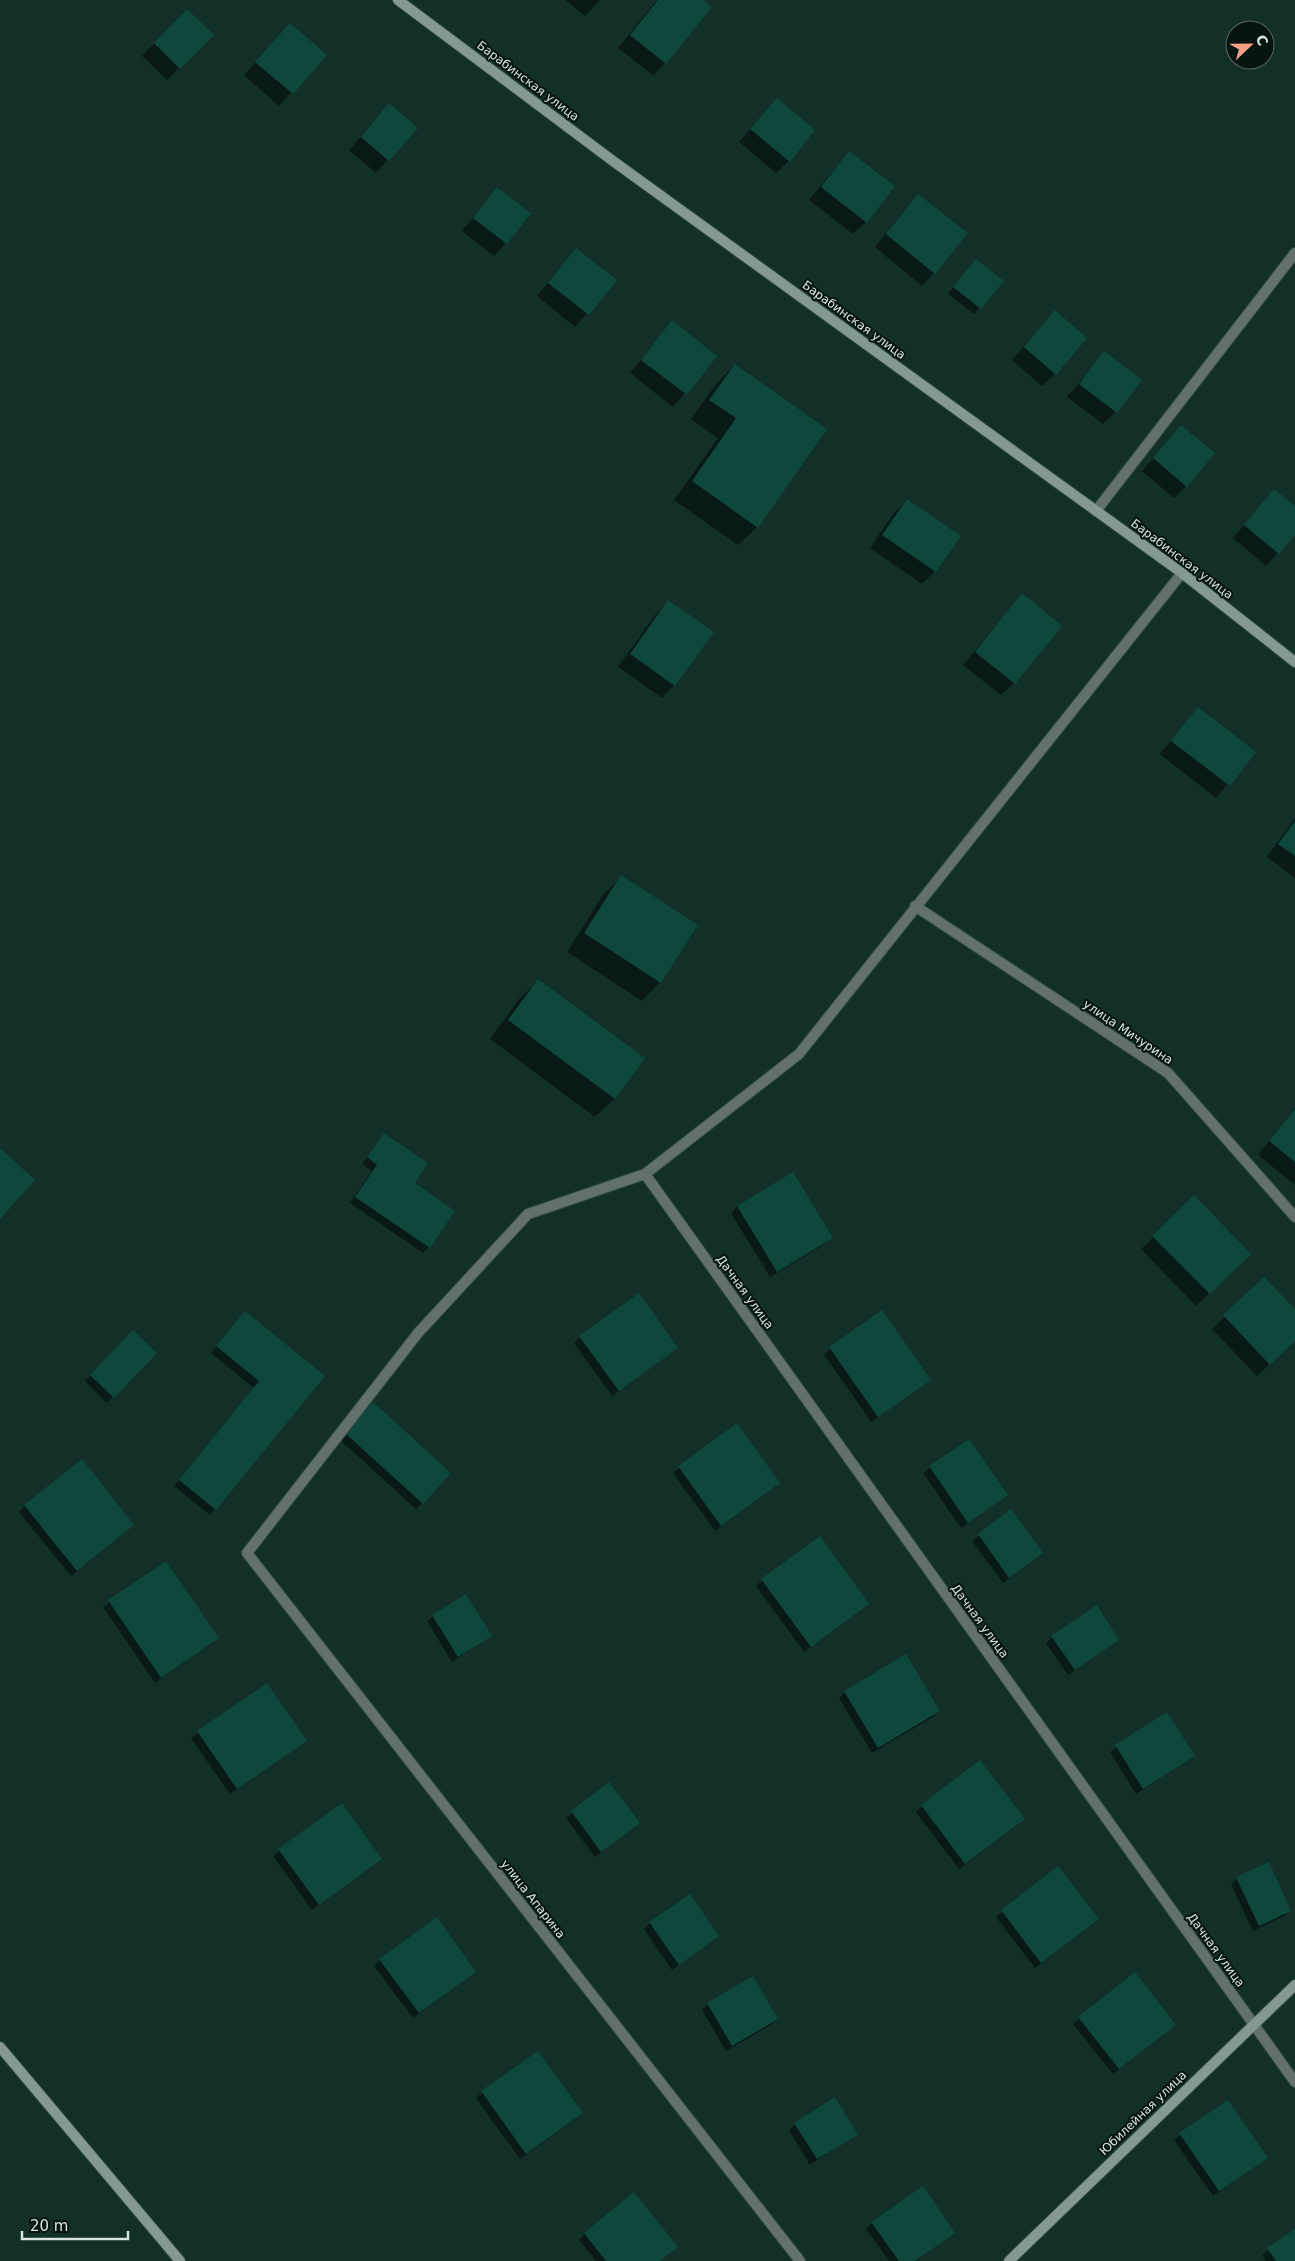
<svg xmlns="http://www.w3.org/2000/svg" width="1295" height="2261" viewBox="0 0 1295 2261" font-family="'DejaVu Sans',sans-serif">
<rect width="100%" height="100%" fill="#122f28"/>
<path fill="#0007" d="M565,0H600L585,16Z
M657,0H701L665,63L653,75L618,48Z
M187,10L212,35L167,80L142,56Z
M290,24L325,55L279,106L244,75Z
M777,99L789,161L776,173L739,142Z
M389,105L416,128L376,173L349,150Z
M849,152L866,222L853,234L809,200Z
M497,189L506,243L494,256L462,231Z
M918,195L934,273L922,286L875,247Z
M576,249L615,280L575,327L537,296Z
M970,267L1002,282L974,314L948,294Z
M1055,312V374L1042,386L1012,360Z
M672,322L716,356L673,407L630,373Z
M1104,353L1116,412L1103,424L1067,397Z
M735,365L757,527L738,545L674,500L718,438L691,419L716,384Z
M1181,427L1186,486L1174,498L1142,471Z
M1274,491L1295,508V533L1266,566L1233,538Z
M907,500L959,536L935,571L922,584L870,548L894,513Z
M1022,595L1014,683L1001,695L963,665Z
M669,601L674,685L662,698L618,667L656,614Z
M1198,709L1254,752L1216,798L1160,754Z
M1295,818V878L1267,857Z
M622,876L660,982L642,1001L567,952L603,895Z
M538,981L643,1058L614,1099L595,1117L490,1039L519,999Z
M1295,1108V1185L1258,1155Z
M384,1134L429,1247L423,1253L350,1203L372,1171L362,1164Z
M793,1174L831,1238L825,1244L770,1277L731,1213L737,1207Z
M1194,1197L1249,1254L1196,1306L1141,1249Z
M1264,1278L1295,1311V1340L1257,1376L1212,1329Z
M882,1311L929,1380L871,1422L824,1354Z
M239,1319L323,1377L210,1515L174,1486L254,1388L211,1353Z
M133,1332L155,1353L107,1403L85,1381Z
M580,1337L677,1348L612,1396L574,1343Z
M367,1410L422,1503L416,1509L340,1440Z
M737,1425L779,1483L715,1531L673,1473Z
M968,1440L1006,1495L961,1528L923,1473Z
M25,1506L127,1531L71,1576L19,1512Z
M1010,1511L1041,1553L1003,1583L972,1541Z
M166,1562L217,1638L155,1683L103,1607Z
M762,1580L867,1604L804,1652L756,1586Z
M433,1616L490,1636L452,1662L427,1621Z
M1052,1637L1118,1640L1068,1675L1046,1643Z
M267,1684L305,1741L230,1794L191,1738Z
M845,1692L939,1711L933,1717L872,1753L839,1698Z
M1167,1714L1194,1756L1136,1794L1110,1752Z
M609,1784L632,1828L595,1857L566,1818Z
M922,1806L1017,1825L959,1869L916,1812Z
M279,1850L381,1858L312,1910L273,1856Z
M1057,1868L1097,1919L1035,1968L996,1917Z
M1237,1878L1290,1910L1284,1916L1253,1931L1231,1884Z
M650,1923L718,1936L672,1970L644,1929Z
M380,1960L468,1977L413,2018L374,1966Z
M753,1978L777,2019L771,2025L726,2051L702,2010L708,2004Z
M1079,2018L1168,2030L1113,2074L1073,2024Z
M482,2092L575,2119L520,2159L476,2098Z
M1228,2101L1266,2157L1213,2196L1174,2140Z
M795,2124L856,2134L810,2165L789,2130Z
M872,2223L954,2232L916,2261H889L866,2229Z
M1295,2231V2261H1266L1262,2255Z
M585,2234L660,2261H596L579,2240Z"/>
<path fill="#0e483c" d="M658,0H703L712,7L666,64L630,35Z
M187,9L214,35L180,69L154,43Z
M290,23L327,55L293,94L255,62Z
M777,98L815,130L790,162L750,129Z
M389,103L418,128L389,161L361,137Z
M849,151L895,186L867,223L821,187Z
M497,187L531,213L507,244L473,218Z
M918,194L968,233L935,274L886,234Z
M576,248L617,280L589,315L548,283Z
M976,259L1004,281L981,309L953,287Z
M1055,310L1087,338L1056,375L1024,347Z
M672,320L717,356L687,395L641,360Z
M1104,351L1142,380L1117,413L1079,384Z
M735,364L827,429L758,528L692,481L736,418L709,400Z
M1181,425L1215,453L1187,487L1153,458Z
M1274,489L1295,506V535L1279,554L1244,525Z
M907,499L961,536L936,572L882,535Z
M1022,593L1062,626L1015,684L975,652Z
M668,600L714,632L675,686L630,654Z
M1198,707L1256,752L1230,786L1171,741Z
M1295,821V856L1278,844Z
M621,875L698,925L661,983L584,933Z
M538,979L645,1058L615,1099L508,1020Z
M1295,1109V1162L1269,1141Z
M384,1133L428,1163L415,1183L455,1211L430,1248L355,1197L377,1165L367,1157Z
M0,1148L35,1180L0,1219Z
M793,1172L833,1238L777,1272L737,1206Z
M1194,1195L1251,1254L1210,1294L1152,1236Z
M1264,1277L1295,1309V1341L1270,1365L1223,1315Z
M639,1293L678,1348L619,1391L579,1336Z
M882,1310L931,1380L878,1417L829,1347Z
M245,1311L325,1376L216,1510L179,1480L259,1381L216,1346Z
M133,1330L157,1353L114,1398L90,1375Z
M373,1402L451,1473L423,1504L345,1433Z
M737,1423L780,1483L721,1526L678,1466Z
M969,1439L1008,1495L968,1523L929,1466Z
M82,1459L134,1525L77,1571L24,1505Z
M1011,1509L1043,1553L1009,1578L978,1534Z
M820,1536L869,1604L811,1647L761,1579Z
M166,1561L219,1638L161,1678L108,1600Z
M466,1594L492,1636L458,1657L432,1615Z
M1097,1605L1119,1640L1075,1670L1051,1636Z
M906,1654L940,1711L878,1748L844,1691Z
M267,1683L307,1741L237,1789L197,1731Z
M1167,1712L1195,1756L1143,1789L1115,1745Z
M980,1760L1025,1819L965,1864L921,1805Z
M609,1782L640,1823L601,1852L571,1811Z
M342,1803L382,1859L319,1905L278,1849Z
M1269,1862L1291,1911L1259,1926L1236,1877Z
M1058,1866L1099,1919L1041,1963L1001,1910Z
M690,1894L719,1936L679,1965L649,1922Z
M437,1917L476,1972L419,2013L379,1959Z
M1135,1972L1176,2025L1119,2069L1078,2017Z
M753,1976L778,2019L732,2046L707,2003Z
M538,2051L583,2113L526,2154L481,2091Z
M835,2097L858,2135L817,2159L794,2123Z
M1228,2100L1268,2158L1219,2191L1179,2133Z
M923,2186L955,2233L915,2261H899L871,2222Z
M634,2192L678,2247L660,2261H606L584,2233Z
M1295,2229V2261H1276L1267,2248Z"/>
<g fill="none" stroke-linecap="round" stroke-linejoin="round">
<defs>
<path id="lane" d="M1096,511L1295,253"/>
<path id="street" d="M915,906L1168,1073L1295,1217
M645,1174L1295,2082
M800,2261L247,1553L418,1333L528,1214L645,1174L799,1054L1182,573"/>
<path id="secondary" d="M398,0L613,161L1182,573L1295,662
M0,2047L180,2261
M1009,2261L1295,1985"/>
</defs>
<use href="#lane" stroke="#314c45" stroke-width="12"/>
<use href="#street" stroke="#314c45" stroke-width="12"/>
<use href="#secondary" stroke="#314c45" stroke-width="12"/>
<use href="#lane" stroke="#63716d" stroke-width="10"/>
<use href="#street" stroke="#63716d" stroke-width="10"/>
<use href="#secondary" stroke="#849993" stroke-width="10"/>
</g>
<g text-anchor="middle" dominant-baseline="central" stroke-width="4" stroke-linejoin="round" paint-order="stroke">
<g font-size="12" fill="#d5e5e0" stroke="#081411">
<text transform="translate(528 81) rotate(37)">Барабинская улица</text>
<text transform="translate(854 320) rotate(36)">Барабинская улица</text>
<text transform="translate(1182 559) rotate(37)">Барабинская улица</text>
<text transform="translate(1128 1032) rotate(34)">улица Мичурина</text>
<text transform="translate(745 1292) rotate(54)">Дачная улица</text>
<text transform="translate(980 1621) rotate(54)">Дачная улица</text>
<text transform="translate(533 1899) rotate(52)">улица Апарина</text>
<text transform="translate(1216 1950) rotate(54)">Дачная улица</text>
<text transform="translate(1143 2113) rotate(-44)">Юбилейная улица</text>
</g>
</g>
<g transform="translate(1250 45) rotate(68)"><circle r="24" fill="#081411" stroke="#5a6864"/>
<path d="M0-4L9 19L0 12L-9 19Z" fill="#f39f84"/>
<text y="-8" font-size="14" font-weight="bold" text-anchor="middle" fill="#d5e5e0">С</text>
</g>
<path d="M22 2231v8h106v-8" fill="none" stroke="#d5e5e0" stroke-width="2.5"/>
<text x="30" y="2231" font-size="15" fill="#d5e5e0" stroke="#081411" stroke-width="4" paint-order="stroke">20 m</text>
</svg>
